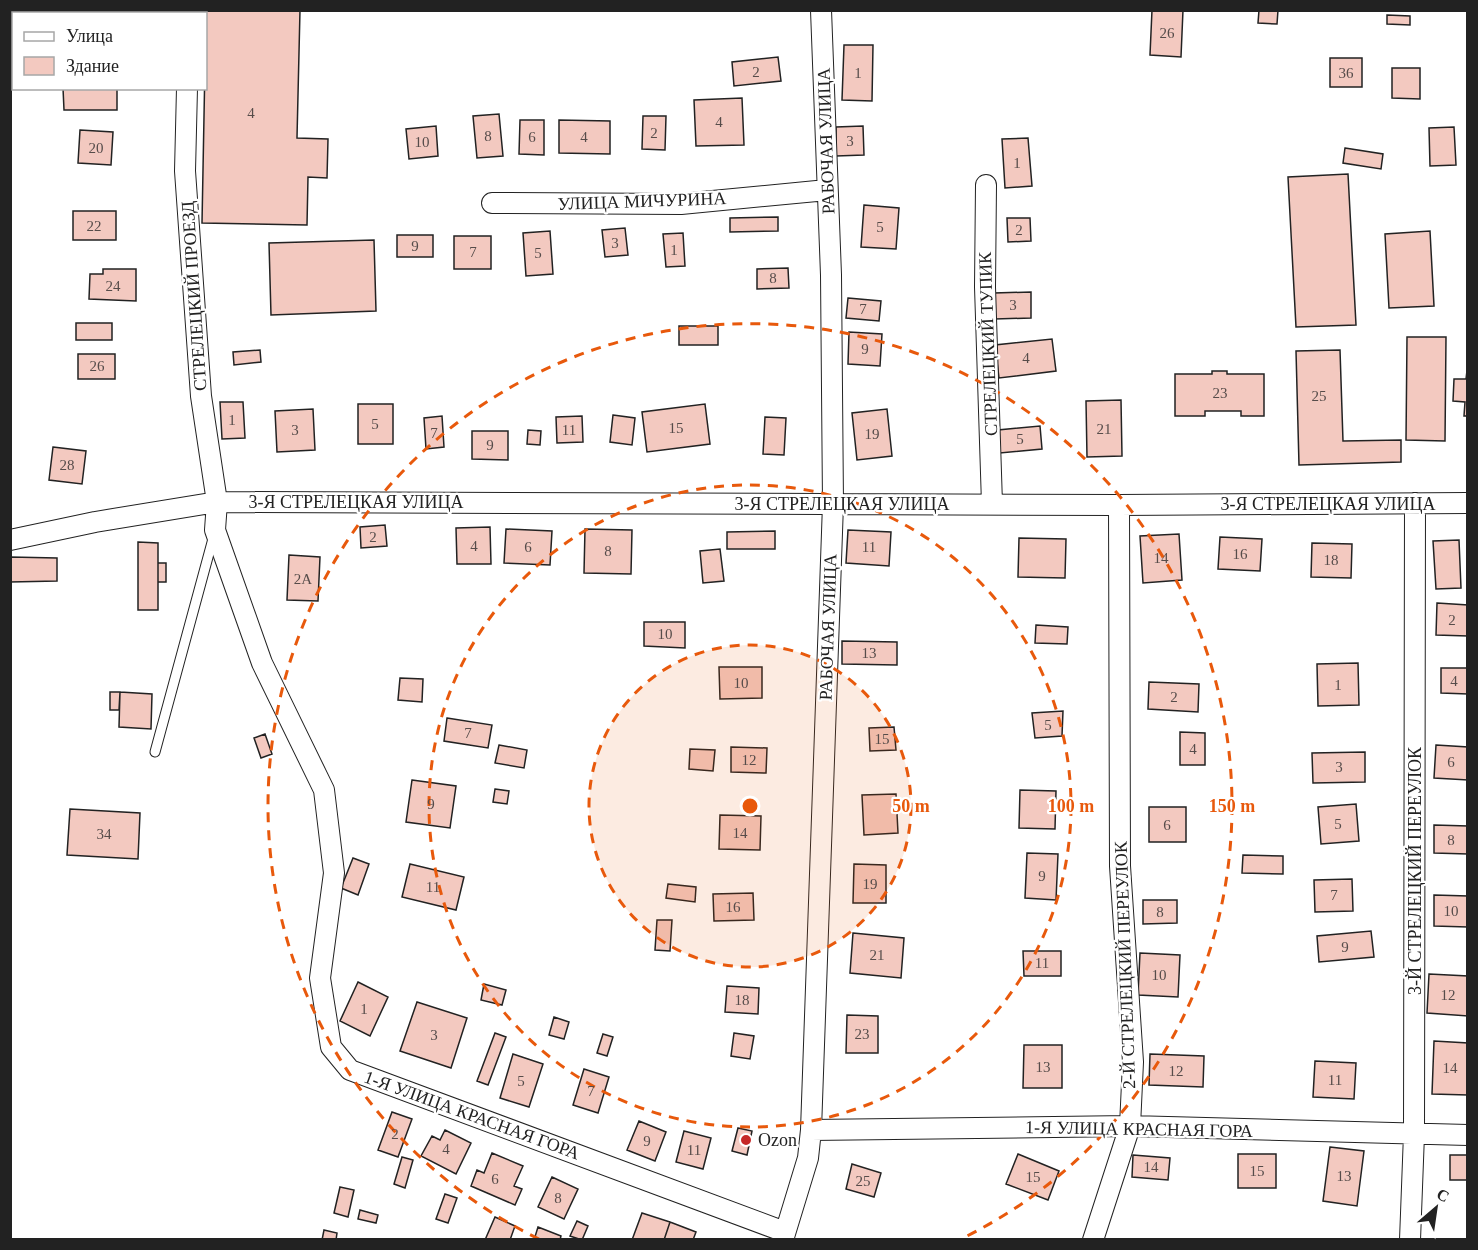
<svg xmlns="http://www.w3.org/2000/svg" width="1478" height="1250" viewBox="0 0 1478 1250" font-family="'Times New Roman',serif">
<rect width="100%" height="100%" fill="#fff"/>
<path fill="#f3c9c0" stroke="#222" stroke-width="1.5" d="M73,10H110V14H73Z
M206,10H300L297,138L328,139L327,178L308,177L307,225L202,223Z
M1152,10H1183L1181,57L1150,55Z
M1259,10H1278L1277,24L1258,23Z
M1387,15L1410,16V25L1387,24Z
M844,45H873L872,101L842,100Z
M778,57L781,81L734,86L732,62Z
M1330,58H1362V87H1330Z
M1392,68H1420V99L1392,98Z
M63,88H117V110H64Z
M742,98L744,145L696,146L694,100Z
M499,114L503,156L477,158L473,116Z
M643,116H666L665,150L642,149Z
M520,120H544V155L519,154Z
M559,120L610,121V154L559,153Z
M436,126L438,156L409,159L406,129Z
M863,126L864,155L836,156V127Z
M1454,127L1456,165L1430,166L1429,128Z
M80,130L113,132L111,165L78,163Z
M1028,138L1032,186L1005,188L1002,139Z
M1345,148L1383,154L1381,169L1343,163Z
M1348,174L1356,325L1296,327L1288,177Z
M864,205L899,208L896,249L861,247Z
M73,211H116V240H73Z
M778,217V231L730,232V218Z
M1007,218H1030L1031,241L1008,242Z
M625,228L628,255L605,257L602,230Z
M550,231L553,274L526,276L523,233Z
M1430,231L1434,306L1389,308L1385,234Z
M683,233L685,266L666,267L663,234Z
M397,235H433V257H397Z
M454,236H491V269H454Z
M374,240L376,311L271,315L269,243Z
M788,268L789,288L757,289V269Z
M103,269H136V301L89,299L90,274H103Z
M1031,292V318L995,319L994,293Z
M848,298L881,301L879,321L846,318Z
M76,323H112V340H76Z
M679,326H718V345H679Z
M849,332L882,334L880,366L848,364Z
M1407,337H1446L1445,441L1406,440Z
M1052,339L1056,371L999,378L995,345Z
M260,350L261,362L234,365L233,352Z
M1340,350L1343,441L1401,440V462L1299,465L1296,351Z
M78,354H115V379H78Z
M1468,362V416H1464L1465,402L1453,401L1454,379H1466Z
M1212,371H1227V374H1264V416H1241V411H1205V416H1175V374H1212Z
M1121,400L1122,456L1087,457L1086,401Z
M220,402H243L245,438L222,439Z
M358,404H393V444H358Z
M705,404L710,444L647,452L642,412Z
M313,409L315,450L277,452L275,411Z
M887,409L892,456L857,460L852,413Z
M613,415L635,418L632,445L610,442Z
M442,416L444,447L426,449L424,418Z
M582,416L583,442L557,443L556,417Z
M765,417L786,418L784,455L763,454Z
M1040,426L1042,449L1000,453L998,430Z
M528,430L541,431L540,445L527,444Z
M472,431H508V460L472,459Z
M53,447L86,451L82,484L49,480Z
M385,525L387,546L361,548L360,527Z
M490,527L491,564H457L456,528Z
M506,529L552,531L550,565L504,563Z
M585,529L632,530L631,574L584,573Z
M848,530L891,532L889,566L846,563Z
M775,531V549H727V532Z
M1179,534L1182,580L1143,583L1140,536Z
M1220,537L1262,539L1260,571L1218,569Z
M1019,538L1066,539L1065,578L1018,577Z
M1459,540L1461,588L1436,589L1433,541Z
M138,542L158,543V610H138Z
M1312,543L1352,544L1351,578L1311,577Z
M720,549L724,581L703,583L700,551Z
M289,555L320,557L318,601L287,600Z
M10,557L57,558V581L10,582Z
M158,563H166V582H158Z
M1437,603L1468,605V636L1436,635Z
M644,622H685V648L644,646Z
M1036,625L1068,627L1067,644L1035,643Z
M842,641L897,642V665L842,664Z
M1358,663L1359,705L1318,706L1317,664Z
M719,667H762V698L720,699Z
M1441,668H1468V694L1441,693Z
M400,678L423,679L422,702L398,700Z
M1149,682L1199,684L1198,712L1148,709Z
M110,692H120L119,710H110Z
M120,692L152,694L151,729L119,727Z
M1063,711L1062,736L1035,738L1032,713Z
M447,718L492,725L488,748L444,741Z
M894,727L896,750L870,751L869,728Z
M1180,732L1205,733V765H1180Z
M265,734L272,754L261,758L254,738Z
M499,745L527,750L524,768L495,763Z
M1436,745L1468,747V780L1434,778Z
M731,747L767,748L766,773L731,772Z
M690,749L715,750L713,771L689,769Z
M1365,752V782L1313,783L1312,753Z
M412,780L456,786L450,828L406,822Z
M495,789L509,791L507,804L493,802Z
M1020,790L1056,791L1055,829L1019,828Z
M896,794L898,833L864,835L862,795Z
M1356,804L1359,841L1321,844L1318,807Z
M1149,807H1186V842H1149Z
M70,809L140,813L138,859L67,855Z
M720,815L761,816L760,850L719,849Z
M1434,825L1468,826V854L1434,853Z
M1027,853L1058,854L1056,900L1025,898Z
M1243,855L1283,856V874L1242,873Z
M353,858L369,864L358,895L341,888Z
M410,864L464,877L456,910L402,897Z
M854,864L886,865V903H853Z
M1352,879L1353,911L1315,912L1314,880Z
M668,884L696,887L695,902L666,898Z
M753,893L754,920L714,921L713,894Z
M1434,895L1468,896V927L1434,926Z
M1143,900H1177V923L1143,924Z
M657,920H672L670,951L655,950Z
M1371,931L1374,957L1319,962L1317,936Z
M853,933L904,938L901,978L850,973Z
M1023,951H1061V976H1024Z
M1140,953L1180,955L1178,997L1138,995Z
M1429,974L1468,976V1016L1427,1013Z
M358,982L388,997L370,1036L340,1021Z
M484,984L506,990L502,1005L481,1000Z
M727,986L759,988L758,1014L725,1012Z
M417,1002L467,1018L451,1068L400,1051Z
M847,1015L878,1016V1053H846Z
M554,1017L569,1022L564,1039L549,1035Z
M495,1033L506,1037L488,1085L477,1081Z
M734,1033L754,1036L750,1059L731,1056Z
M603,1034L613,1037L607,1056L597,1053Z
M1434,1041L1468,1043V1095L1432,1094Z
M1024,1045H1062V1088H1023Z
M513,1054L543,1064L529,1107L500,1098Z
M1150,1054L1204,1056L1203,1087L1149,1085Z
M1315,1061L1356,1063L1354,1099L1313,1097Z
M584,1069L609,1077L598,1113L573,1105Z
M392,1112L412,1119L398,1157L378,1150Z
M639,1121L666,1132L655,1161L627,1150Z
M738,1128L752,1131L747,1155L732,1151Z
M445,1130L471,1143L456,1174L421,1156L432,1136L440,1140Z
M684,1131L711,1138L703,1169L676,1162Z
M1330,1147L1364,1151L1357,1206L1323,1201Z
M492,1153L523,1166L514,1186L522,1189L515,1205L471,1186L477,1170L484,1173Z
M1018,1154L1059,1171L1048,1200L1006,1184Z
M1238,1154H1276V1188H1238Z
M1133,1155L1170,1158L1168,1180L1132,1177Z
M1450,1155H1468V1180H1450Z
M402,1157L413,1160L405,1188L394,1184Z
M852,1164L881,1173L874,1197L846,1189Z
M552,1177L578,1189L564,1219L538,1207Z
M340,1187L354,1190L348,1217L334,1213Z
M445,1194L457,1198L448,1223L436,1219Z
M360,1210L378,1215L376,1223L358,1219Z
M642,1213L670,1222L664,1240H632Z
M495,1217L515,1226L510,1240H485Z
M577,1221L588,1226L582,1240L570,1236Z
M670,1222L696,1232L693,1240H664Z
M538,1227L561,1236L560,1240H534Z
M324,1230L337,1233L336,1240H322Z"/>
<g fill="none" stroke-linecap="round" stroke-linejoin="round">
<defs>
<path id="lane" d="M155,752L214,535"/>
<path id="street" d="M188,14V10
M187,88L185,171L201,396L217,502L215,530L262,663L324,790L334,873L320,978L331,1047L350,1070L785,1232
M986,185L985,287L992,504
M492,203L681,204L827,190
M10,540L95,522L217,502L1119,505L1468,503
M811,1130L1130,1126L1468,1135
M783,1240L808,1158L811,1130L833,504L831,275L821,10
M1093,1240L1130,1126L1133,1062L1120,866L1119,505
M1410,1240L1414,1134L1415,503"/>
</defs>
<use href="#lane" stroke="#222" stroke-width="11"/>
<use href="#street" stroke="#222" stroke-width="22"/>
<use href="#lane" stroke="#fff" stroke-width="9"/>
<use href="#street" stroke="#fff" stroke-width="20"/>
</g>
<circle cx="750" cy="806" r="161" fill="#e8590c" fill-opacity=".12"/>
<g fill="none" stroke="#e8590c" stroke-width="3" stroke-dasharray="10 8">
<circle cx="750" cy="806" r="161"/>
<circle cx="750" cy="806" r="321"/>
<path d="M539 1239A482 482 0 1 1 961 1239"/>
</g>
<circle fill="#c62828" stroke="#fff" stroke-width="2" cx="746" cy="1140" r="6"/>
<g text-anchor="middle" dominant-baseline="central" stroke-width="4.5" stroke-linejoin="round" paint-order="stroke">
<g font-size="15" fill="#564c4a">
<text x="1167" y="33">26</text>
<text x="756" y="72">2</text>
<text x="858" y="73">1</text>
<text x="1346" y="73">36</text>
<text x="251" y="113">4</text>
<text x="719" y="122">4</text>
<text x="654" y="133">2</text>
<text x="488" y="136">8</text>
<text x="532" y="137">6</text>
<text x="584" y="137">4</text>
<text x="850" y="141">3</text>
<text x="422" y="142">10</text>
<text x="96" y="148">20</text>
<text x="1017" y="163">1</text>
<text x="94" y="226">22</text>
<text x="880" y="227">5</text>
<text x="1019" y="230">2</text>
<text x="615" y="243">3</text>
<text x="415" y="246">9</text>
<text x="674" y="250">1</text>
<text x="473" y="252">7</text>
<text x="538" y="253">5</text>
<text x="773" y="278">8</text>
<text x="113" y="286">24</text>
<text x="1013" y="305">3</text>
<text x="863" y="309">7</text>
<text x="865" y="349">9</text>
<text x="1026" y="358">4</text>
<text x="97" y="366">26</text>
<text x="1220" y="393">23</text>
<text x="1319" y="396">25</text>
<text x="232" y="420">1</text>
<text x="375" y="424">5</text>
<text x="676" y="428">15</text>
<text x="1104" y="429">21</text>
<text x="295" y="430">3</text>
<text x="569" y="430">11</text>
<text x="434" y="433">7</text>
<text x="872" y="434">19</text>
<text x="1020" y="439">5</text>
<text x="490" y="445">9</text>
<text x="67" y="465">28</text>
<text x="373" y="537">2</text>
<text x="474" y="546">4</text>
<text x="528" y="547">6</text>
<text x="869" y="547">11</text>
<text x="608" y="551">8</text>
<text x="1240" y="554">16</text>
<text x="1161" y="558">14</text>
<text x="1331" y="560">18</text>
<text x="303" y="579">2А</text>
<text x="1452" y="620">2</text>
<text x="665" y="634">10</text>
<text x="869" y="653">13</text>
<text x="1454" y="681">4</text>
<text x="741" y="683">10</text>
<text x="1338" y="685">1</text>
<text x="1174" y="697">2</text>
<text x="1048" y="725">5</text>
<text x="468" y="733">7</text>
<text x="882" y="739">15</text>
<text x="1193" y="749">4</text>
<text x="749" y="760">12</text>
<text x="1451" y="762">6</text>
<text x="1339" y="767">3</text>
<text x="431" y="804">9</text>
<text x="1338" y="824">5</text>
<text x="1167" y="825">6</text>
<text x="740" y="833">14</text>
<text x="104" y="834">34</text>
<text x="1451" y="840">8</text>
<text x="1042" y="876">9</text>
<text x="870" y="884">19</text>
<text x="433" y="887">11</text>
<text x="1334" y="895">7</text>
<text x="733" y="907">16</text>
<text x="1451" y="911">10</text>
<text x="1160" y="912">8</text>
<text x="1345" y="947">9</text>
<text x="877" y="955">21</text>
<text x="1042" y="963">11</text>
<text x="1159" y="975">10</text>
<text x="1448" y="995">12</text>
<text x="742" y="1000">18</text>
<text x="364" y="1009">1</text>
<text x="862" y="1034">23</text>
<text x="434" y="1035">3</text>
<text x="1043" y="1067">13</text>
<text x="1450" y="1068">14</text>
<text x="1176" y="1071">12</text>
<text x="1335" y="1080">11</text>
<text x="521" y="1081">5</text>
<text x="591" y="1091">7</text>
<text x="395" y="1134">2</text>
<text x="647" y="1141">9</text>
<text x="446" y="1149">4</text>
<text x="694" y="1150">11</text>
<text x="1151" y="1167">14</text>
<text x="1257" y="1171">15</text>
<text x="1344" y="1176">13</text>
<text x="1033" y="1177">15</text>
<text x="495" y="1179">6</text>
<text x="863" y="1181">25</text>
<text x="558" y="1198">8</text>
</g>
<g font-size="18" fill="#222" stroke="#fff">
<text transform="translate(826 141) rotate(-92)">РАБОЧАЯ УЛИЦА</text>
<text transform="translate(642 201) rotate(-2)">УЛИЦА МИЧУРИНА</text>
<text transform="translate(194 296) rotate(-94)">СТРЕЛЕЦКИЙ ПРОЕЗД</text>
<text transform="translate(988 344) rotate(-92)">СТРЕЛЕЦКИЙ ТУПИК</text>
<text x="356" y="502">3-Я СТРЕЛЕЦКАЯ УЛИЦА</text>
<text x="842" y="504">3-Я СТРЕЛЕЦКАЯ УЛИЦА</text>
<text x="1328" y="504">3-Я СТРЕЛЕЦКАЯ УЛИЦА</text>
<text transform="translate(828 627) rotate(-88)">РАБОЧАЯ УЛИЦА</text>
<text transform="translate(1415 871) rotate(-90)">3-Й СТРЕЛЕЦКИЙ ПЕРЕУЛОК</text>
<text transform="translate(1125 965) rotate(-92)">2-Й СТРЕЛЕЦКИЙ ПЕРЕУЛОК</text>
<text transform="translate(472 1115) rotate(20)">1-Я УЛИЦА КРАСНАЯ ГОРА</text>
<text transform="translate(1139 1129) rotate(1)">1-Я УЛИЦА КРАСНАЯ ГОРА</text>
</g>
<g font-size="18" fill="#222" stroke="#fff" text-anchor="start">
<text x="758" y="1140">Ozon</text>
</g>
</g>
<circle cx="750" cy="806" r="9" fill="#e8590c" stroke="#fff" stroke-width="3"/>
<g font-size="18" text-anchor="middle" font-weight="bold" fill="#e8590c" stroke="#fff" stroke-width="4.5" stroke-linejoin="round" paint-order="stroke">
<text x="911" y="812">50 m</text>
<text x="1071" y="812">100 m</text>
<text x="1232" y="812">150 m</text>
</g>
<rect width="1478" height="1250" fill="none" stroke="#222222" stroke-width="24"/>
<rect x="12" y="12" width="195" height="78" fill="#ffffff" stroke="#a7a7a7" stroke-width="1.5"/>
<rect x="24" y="32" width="30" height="9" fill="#ffffff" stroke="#a7a7a7" stroke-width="1.5"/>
<text x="66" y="42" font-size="18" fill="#222222">Улица</text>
<rect x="24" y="57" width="30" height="18" fill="#f3c9c0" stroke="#a7a7a7" stroke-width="1.5"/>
<text x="66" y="72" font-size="18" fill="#222222">Здание</text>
<g transform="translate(1436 1208) rotate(29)" stroke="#ffffff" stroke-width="4.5" paint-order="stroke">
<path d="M0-4.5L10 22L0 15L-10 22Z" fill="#222222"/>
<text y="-9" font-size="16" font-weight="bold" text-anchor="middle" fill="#222222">С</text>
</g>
</svg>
